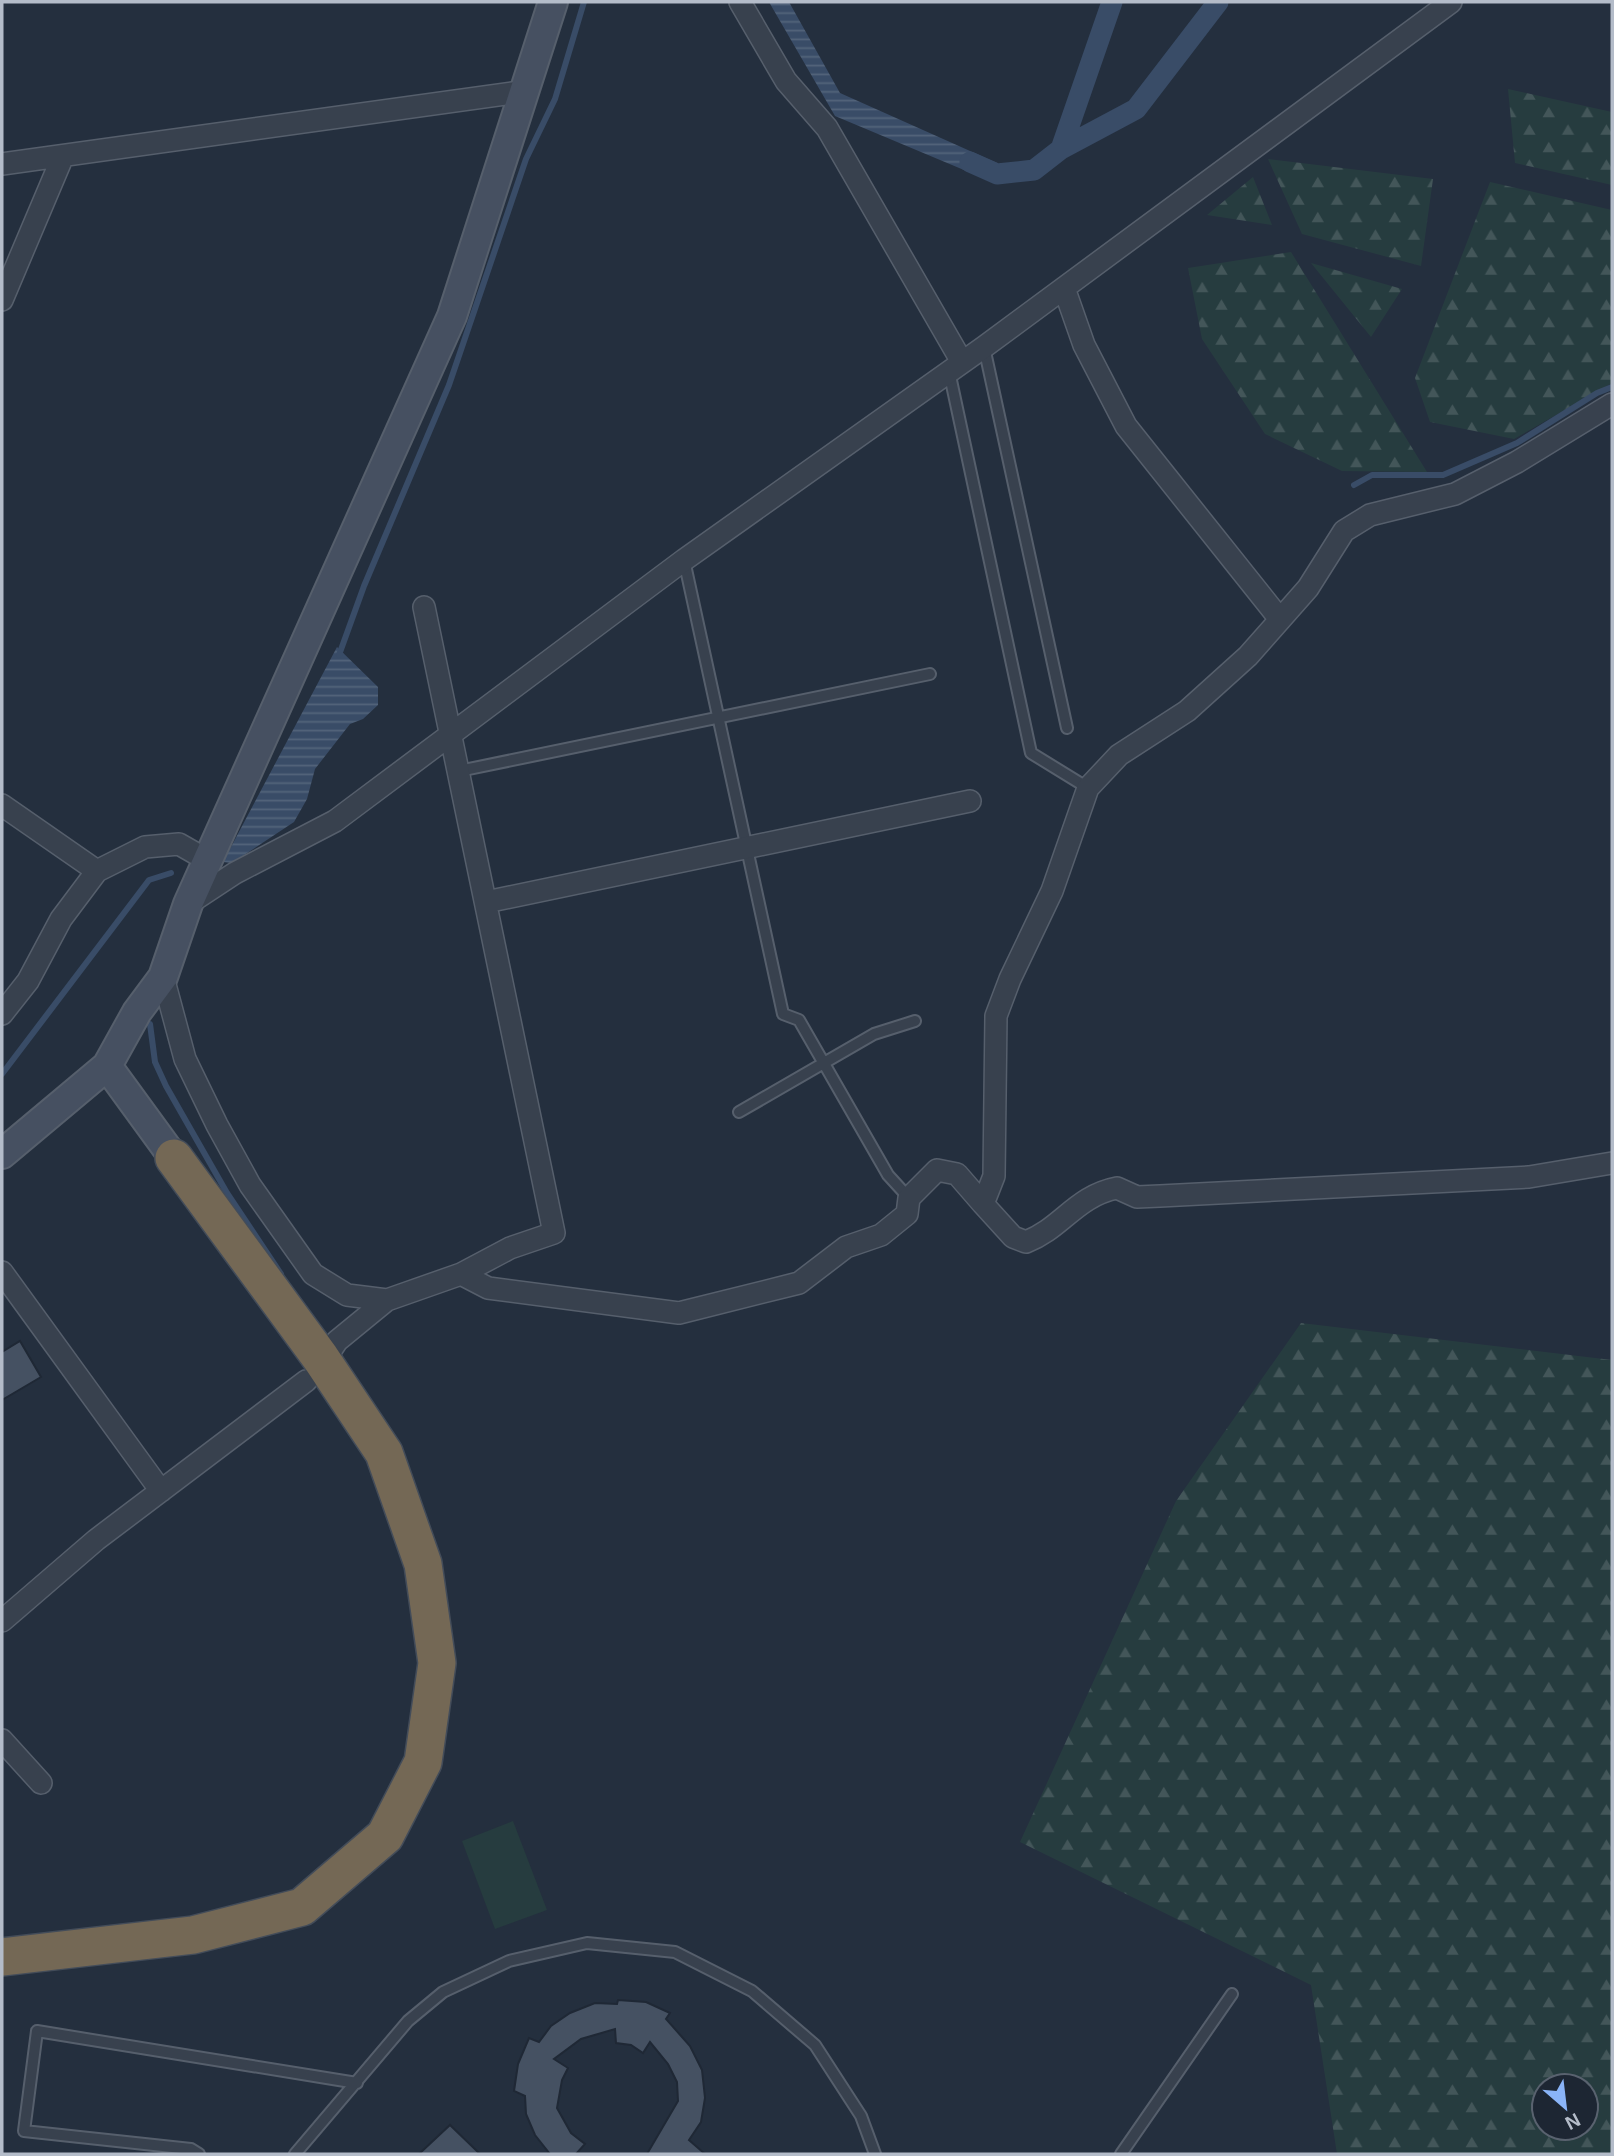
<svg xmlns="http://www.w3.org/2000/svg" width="1614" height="2156" viewBox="0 0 1614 2156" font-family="Arial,sans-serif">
<defs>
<pattern id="forest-firs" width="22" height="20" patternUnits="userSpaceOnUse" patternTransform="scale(1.75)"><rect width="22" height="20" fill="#263c3f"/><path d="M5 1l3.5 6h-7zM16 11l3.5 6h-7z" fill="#435659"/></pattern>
<pattern id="water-rules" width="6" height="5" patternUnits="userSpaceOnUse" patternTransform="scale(1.75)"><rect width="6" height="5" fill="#394c67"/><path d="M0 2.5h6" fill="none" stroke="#53647b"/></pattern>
</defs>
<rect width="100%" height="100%" fill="#242f3e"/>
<path fill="url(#forest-firs)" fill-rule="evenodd" d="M1508,89L1612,112V185L1515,163Z
M1268,159L1433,179L1421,266L1302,234Z
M1253,177L1272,225L1207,215Z
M1490,182L1612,210V383L1514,439L1430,422L1415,378Z
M1291,252L1427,472L1342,471L1265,434L1202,339L1188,268Z
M1311,263L1402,289L1371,337Z
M1301,1323L1612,1360V2154H1337L1311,1985L1020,1842L1176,1501ZM1586,2086V2128H1544V2086Z"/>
<path fill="#263c3f" d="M513,1821L547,1910L495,1929L462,1841Z"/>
<path fill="url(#water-rules)" d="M769,2H789L840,93L997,163L995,183L835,116Z
M337,647L378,687V705L363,719L350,724L315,769L307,799L294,822L232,863L223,862Z"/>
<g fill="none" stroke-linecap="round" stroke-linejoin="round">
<path stroke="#394c67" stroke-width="6" d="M1354,485L1372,475H1443L1517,443L1597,393L1612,387
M339,655L364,586L449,385L526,159L555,99L584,2
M150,1024L155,1062L166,1086L227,1193L281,1274
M2,1074L149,880L171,873"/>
<path stroke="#394c67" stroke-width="21" d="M1061,149L1136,109L1218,2
M970,162L997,174L1034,170L1061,149L1112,2"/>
</g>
<path fill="#455162" stroke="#1f2835" stroke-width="2" d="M20,1341L41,1377L2,1400V1352Z
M618,2000L646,2002L670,2013L666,2019L690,2046L702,2070L705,2098L701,2122L689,2140L705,2154H647L678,2101L677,2082L668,2064L650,2042L643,2053L631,2045L616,2043L615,2029L581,2039L554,2059L568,2068L562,2080L557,2108L571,2133L585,2144L576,2154H550L535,2135L526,2114L525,2096L514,2091L518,2064L529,2038L539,2042L551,2026L570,2013L595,2003L617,2004Z
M450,2125L480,2154H419Z"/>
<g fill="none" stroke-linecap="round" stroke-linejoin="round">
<defs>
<path id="lane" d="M984,347L1067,728
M949,371L1031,753L1088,788
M684,560L783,1014L799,1020L888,1175L909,1198
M459,771L930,674
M739,1112L874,1034L915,1021
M199,2154L191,2149L24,2131L37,2031L357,2083
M295,2154L408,2021L443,1992L509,1961L587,1943L675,1952L752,1991L815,2045L861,2116L875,2154
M1121,2154L1232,1994"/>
<path id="street" d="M740,2L786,81L827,128L962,362
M2,164L527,91
M1064,288L1084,345L1126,426L1279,618
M2,300L63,156
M1612,404L1517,462L1455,494L1370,515L1344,531L1308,588L1248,656L1187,711L1119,755L1088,788L1052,891L1010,979L996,1016L994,1176L983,1204L1013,1237L1026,1242C1062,1228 1076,1196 1117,1188L1137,1197L1160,1196L1529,1177L1612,1163
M2,805L97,871L61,919L28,981L2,1014
M97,871L145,847L179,844L207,860
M486,902L970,801
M188,904L235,873L335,821L684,560L984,347L1451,2
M163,977L185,1059L217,1125L250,1185L313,1274L347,1295L387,1300L461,1274L510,1248L554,1233L424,607
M2,1272L161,1491
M461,1274L488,1288L679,1313L799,1283L846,1247L881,1235L907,1214L909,1198L937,1170L957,1174L983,1204
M327,1356L337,1341L387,1300
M2,1621L96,1540L306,1381
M2,1740L41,1783"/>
<path id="secondary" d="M107,1066L174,1158
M2,1154L107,1066L137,1012L163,977L188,904L452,316L553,2"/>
<path id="highway" d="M2,1957L193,1935L302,1907L385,1836L423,1762L437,1663L423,1564L384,1453L320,1357L174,1158"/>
</defs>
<use href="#lane" stroke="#565f6c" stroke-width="14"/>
<use href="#street" stroke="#565f6c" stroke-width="24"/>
<use href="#secondary" stroke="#565f6c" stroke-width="32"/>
<use href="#highway" stroke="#434c59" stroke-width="40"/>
<use href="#lane" stroke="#38414e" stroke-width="10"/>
<use href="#street" stroke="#38414e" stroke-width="21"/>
<use href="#secondary" stroke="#465061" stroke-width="28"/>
<use href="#highway" stroke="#746855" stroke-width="37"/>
</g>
<rect width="1614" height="2156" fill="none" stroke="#b4bcc9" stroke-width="7"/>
<g transform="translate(1565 2107) rotate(152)"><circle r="33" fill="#1d2633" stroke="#59626f" stroke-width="2"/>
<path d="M0-5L12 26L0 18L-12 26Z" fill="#8ab4f8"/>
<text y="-10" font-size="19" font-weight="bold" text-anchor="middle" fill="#b4bcc9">N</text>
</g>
</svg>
